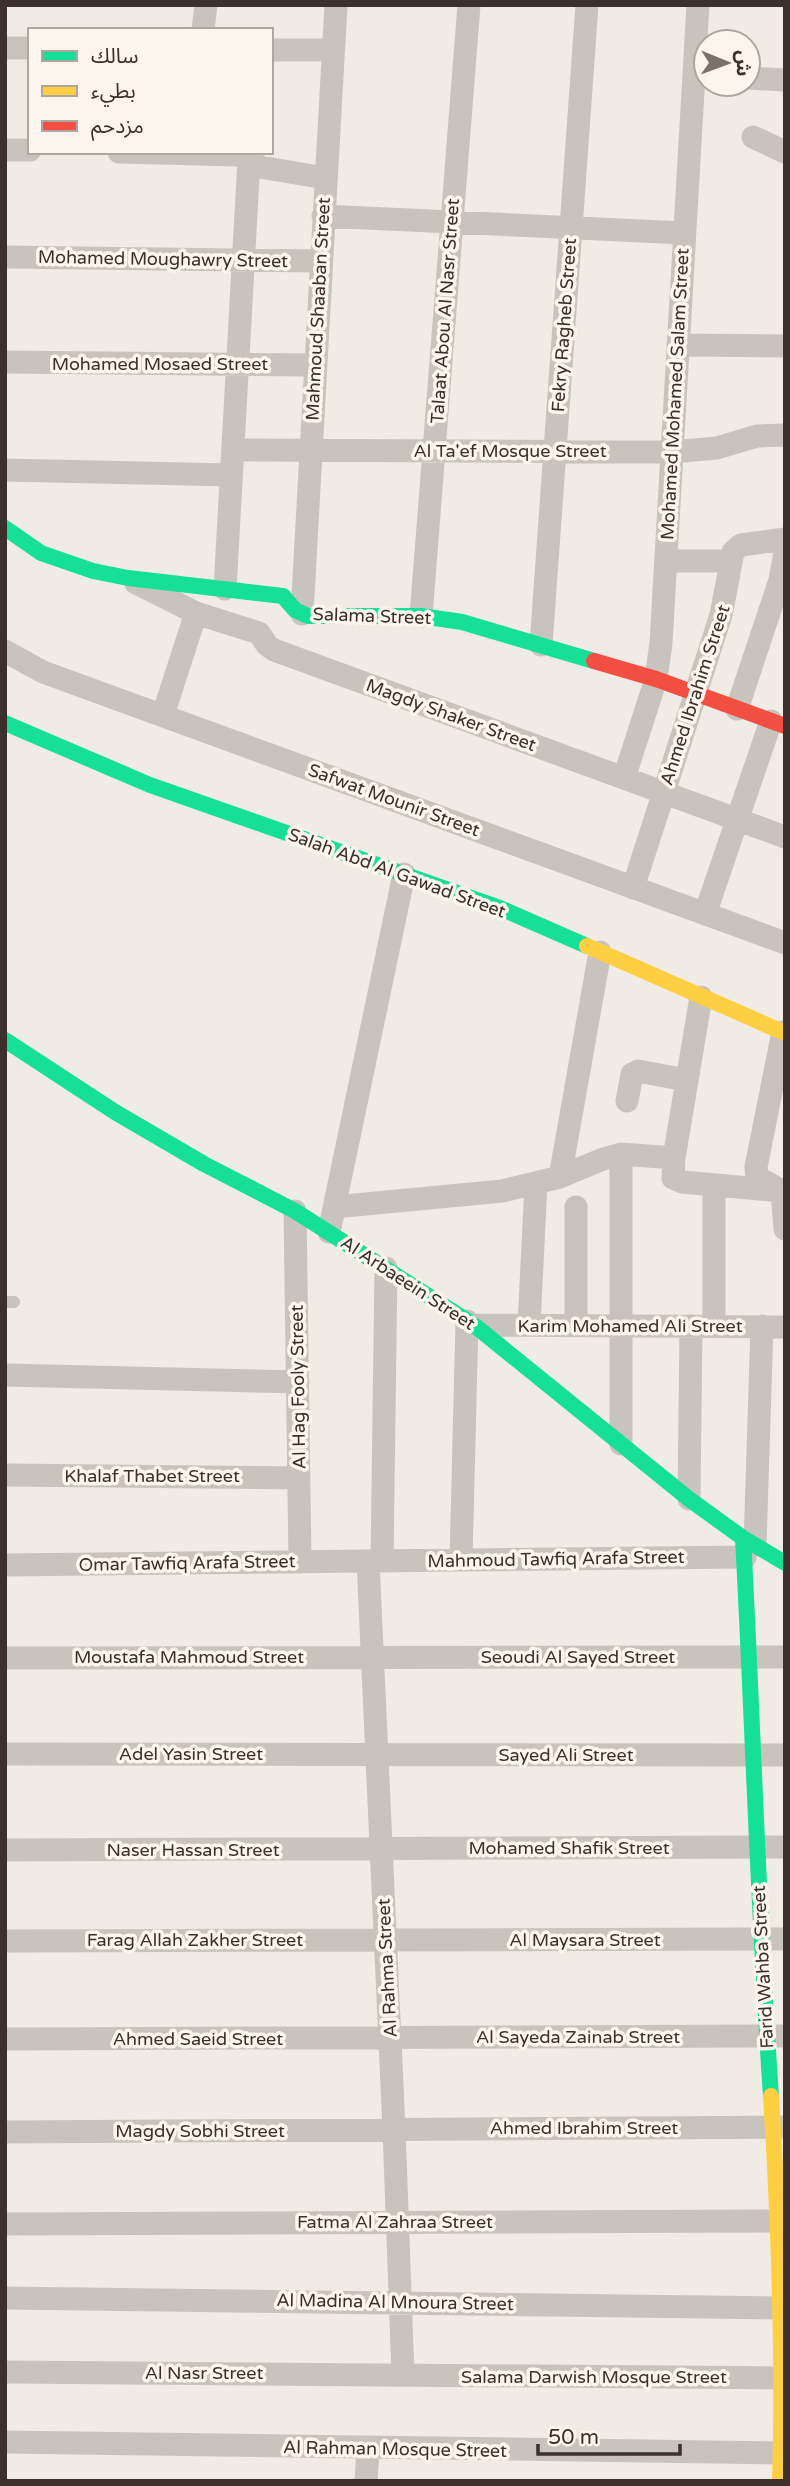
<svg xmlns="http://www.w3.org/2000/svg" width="790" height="2486" viewBox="0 0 790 2486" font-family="'Varela Round','Noto Sans Arabic',sans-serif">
<rect width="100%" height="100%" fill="#f0ebe5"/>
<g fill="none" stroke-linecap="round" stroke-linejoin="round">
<path stroke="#c9c3be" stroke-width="12" d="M5,1302H14"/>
<path stroke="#c9c3be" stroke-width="23" d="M203,30L206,5
M5,48H30
M271,50H333
M748,78L785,80
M753,137L785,152
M5,150H30
M119,152L237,155L247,158L260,167L325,178
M323,216L684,233
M5,257L321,261
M678,345L785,346
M5,362L315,365
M233,450L671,452L717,448L757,436L785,435
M5,470L231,475
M666,561H731
M136,583L196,613L259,633L267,645L274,650L785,837
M225,589L249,160
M302,614L336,5
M421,616L469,5
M541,645L587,5
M5,651L43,672L785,943
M737,709L780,580L785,552
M163,715L196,613
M624,778L656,679L661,643L698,5
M633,888L721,615L733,552L741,545L785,539
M705,914L771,721
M701,997L674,1158L673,1178L682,1182L782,1191
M783,1032L756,1167L757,1177L782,1191L785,1229
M627,1101L632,1074L638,1071L686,1080
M560,1177L600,952
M714,1185V1326
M334,1207L502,1191L560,1177L603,1159L621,1154L674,1158
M576,1207V1326
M295,1211L300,1562
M329,1232L404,874
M474,1325L785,1327
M529,1325L536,1184
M5,1375L298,1382
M621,1444V1154
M5,1475L299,1478
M689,1499L691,1326
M755,1545L762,1326
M461,1560L467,1321
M368,1561L394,2129L403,2375
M382,1561L386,1268
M5,1565L745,1557
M5,1658L785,1657
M5,1754L785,1755
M5,1850L785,1847
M5,1941L785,1939
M5,2039L785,2036
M5,2132L785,2127
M5,2224L785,2221
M5,2298L781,2308
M5,2372L785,2378
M5,2442L785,2453
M366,2481L368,2449"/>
<path stroke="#16e098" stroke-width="16" d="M5,528L41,553L93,571L128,578L283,596L295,610L308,616H421L462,622L594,661
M5,723L150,785L500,908L587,946
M5,1040L115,1112L204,1164L295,1211L474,1325L689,1499L743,1538L785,1563
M743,1538C753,1724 758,1910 771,2096"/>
<path stroke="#ffcf43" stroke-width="16" d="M587,946L785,1033
M771,2096C779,2225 784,2352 780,2481"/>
<path stroke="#f24e42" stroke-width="16" d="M594,661L656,679L785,726"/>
</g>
<g text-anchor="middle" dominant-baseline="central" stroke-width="7" stroke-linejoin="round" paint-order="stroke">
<g font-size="18" fill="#3b302b" stroke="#fbf5ee">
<text transform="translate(163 259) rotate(1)">Mohamed Moughawry Street</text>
<text transform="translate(318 309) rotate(-87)">Mahmoud Shaaban Street</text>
<text transform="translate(445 311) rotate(-86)">Talaat Abou Al Nasr Street</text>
<text transform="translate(564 325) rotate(-86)">Fekry Ragheb Street</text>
<text x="160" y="364">Mohamed Mosaed Street</text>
<text transform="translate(675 394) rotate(-87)">Mohamed Mohamed Salam Street</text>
<text x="510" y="451">Al Ta'ef Mosque Street</text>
<text transform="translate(372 616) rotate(2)">Salama Street</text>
<text transform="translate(695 695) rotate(-72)">Ahmed Ibrahim Street</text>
<text transform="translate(451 715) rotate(20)">Magdy Shaker Street</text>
<text transform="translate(394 800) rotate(20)">Safwat Mounir Street</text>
<text transform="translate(397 873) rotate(20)">Salah Abd Al Gawad Street</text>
<text transform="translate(408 1283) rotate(33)">Al Arbaeein Street</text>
<text x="630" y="1326">Karim Mohamed Ali Street</text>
<text transform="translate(298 1387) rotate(-91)">Al Hag Fooly Street</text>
<text x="152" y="1476">Khalaf Thabet Street</text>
<text transform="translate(556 1559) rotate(-1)">Mahmoud Tawfiq Arafa Street</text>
<text transform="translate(187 1563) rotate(-1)">Omar Tawfiq Arafa Street</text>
<text x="189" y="1657">Moustafa Mahmoud Street</text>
<text x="578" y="1657">Seoudi Al Sayed Street</text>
<text x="191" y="1754">Adel Yasin Street</text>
<text x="566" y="1755">Sayed Ali Street</text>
<text x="569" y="1848">Mohamed Shafik Street</text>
<text x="193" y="1850">Naser Hassan Street</text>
<text x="195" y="1940">Farag Allah Zakher Street</text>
<text x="585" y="1940">Al Maysara Street</text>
<text transform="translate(763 1967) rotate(-93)">Farid Wahba Street</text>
<text transform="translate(387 1968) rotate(-93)">Al Rahma Street</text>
<text x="578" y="2037">Al Sayeda Zainab Street</text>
<text x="198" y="2039">Ahmed Saeid Street</text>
<text x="584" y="2128">Ahmed Ibrahim Street</text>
<text x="200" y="2131">Magdy Sobhi Street</text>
<text x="395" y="2222">Fatma Al Zahraa Street</text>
<text transform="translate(395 2302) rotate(1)">Al Madina Al Mnoura Street</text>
<text x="204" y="2373">Al Nasr Street</text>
<text x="594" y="2377">Salama Darwish Mosque Street</text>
<text transform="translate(395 2449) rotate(1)">Al Rahman Mosque Street</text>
</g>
</g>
<rect width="790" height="2486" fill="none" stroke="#3b302b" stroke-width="14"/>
<rect x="28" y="28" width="245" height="126" fill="#fbf5ee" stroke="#aea6a0" stroke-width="2"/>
<rect x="42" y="51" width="35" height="10" fill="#16e098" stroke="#aea6a0" stroke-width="2"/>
<text x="91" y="63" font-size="21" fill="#3b302b">سالك</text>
<rect x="42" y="86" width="35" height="10" fill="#ffcf43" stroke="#aea6a0" stroke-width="2"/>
<text x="91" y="98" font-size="21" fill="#3b302b">بطيء</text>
<rect x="42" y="121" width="35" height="10" fill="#f24e42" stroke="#aea6a0" stroke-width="2"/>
<text x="91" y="133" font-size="21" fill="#3b302b">مزدحم</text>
<g transform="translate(727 63) rotate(91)"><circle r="33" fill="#fbf5ee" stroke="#aea6a0" stroke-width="2"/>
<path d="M0-5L12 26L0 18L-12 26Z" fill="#7a716c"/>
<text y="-10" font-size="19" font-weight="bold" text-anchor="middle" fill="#3b302b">ش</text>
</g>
<path d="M538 2444v10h142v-10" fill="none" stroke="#3b302b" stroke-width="3.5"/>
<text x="548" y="2444" font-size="21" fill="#3b302b" stroke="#fbf5ee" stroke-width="5" paint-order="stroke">50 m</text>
</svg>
